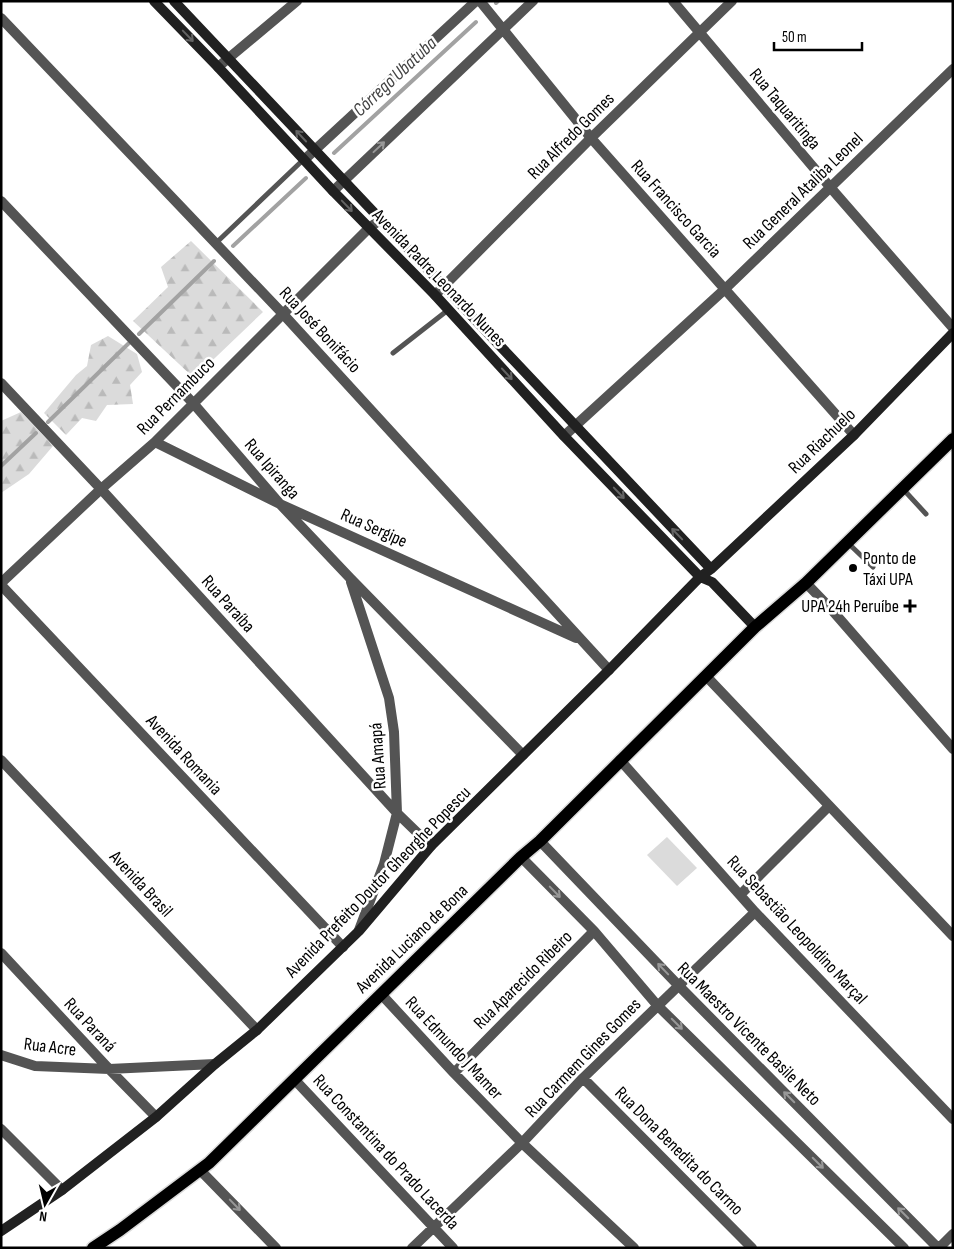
<svg xmlns="http://www.w3.org/2000/svg" width="954" height="1249" viewBox="0 0 954 1249" font-family="'Sofia Sans Condensed',sans-serif">
<defs>
<pattern id="forest-firs" width="22" height="20" patternUnits="userSpaceOnUse" patternTransform="scale(1.25)"><rect width="22" height="20" fill="#dbdbdb"/><path d="M5 1l3.5 6h-7zM16 11l3.5 6h-7z" fill="#bababa"/></pattern>
</defs>
<rect width="100%" height="100%" fill="#fff"/>
<path fill="url(#forest-firs)" d="M191,241L263,312L194,378L133,321L168,287L161,267Z
M108,336L137,354L142,372L130,385L133,404L107,405L96,421L82,418L66,435L44,413L76,375L87,366L91,345Z
M21,412L53,446L29,474L1,493V421Z"/>
<path fill="#dbdbdb" d="M667,837L697,868L677,886L647,855Z"/>
<g fill="none" stroke-linecap="round" stroke-linejoin="round">
<path stroke="#a2a2a2" stroke-width="4" d="M496,3L498,1
M334,153L476,22
M233,246L306,178
M139,334L214,261
M48,422L129,343
M1,466L36,433"/>
<defs>
<path id="primary" d="M93,1248L120,1230L209,1163L521,857L540,841L755,627L806,583L953,439"/>
</defs>
<use href="#primary" stroke="#dbdbdb" stroke-width="15"/>
<path stroke="#545454" stroke-width="5" d="M216,243L303,160
M393,353L448,310
M903,489L926,514
M848,543L873,567"/>
<path stroke="#545454" stroke-width="10" d="M480,1L591,138L854,435
M673,1L830,187L953,328
M1,18L283,314L609,670
M218,67L297,1
M304,160L476,1
M333,191L533,1
M1,201L193,403L280,504L350,578L523,755
M435,295L591,138L732,1
M1,383L101,489L397,813L431,846
M564,436L725,289L953,69
M155,442L280,504L576,638
M351,582L389,698L394,732L397,813L384,864L359,930
M1,583L101,489L155,442L369,228L380,220
M806,583L831,609L953,749
M1,585L343,947
M706,676L953,936
M1,760L257,1030
M620,760L755,912L953,1119
M540,841L678,985L938,1248
M521,857L594,931L657,1005L904,1248
M740,895L829,806
M1,953L109,1069L156,1117
M381,994L454,1073L522,1143L634,1248
M1,1055L35,1066L109,1069L215,1064
M454,1073L594,931
M583,1078L752,1248
M294,1079L453,1248
M1,1129L62,1190
M200,1170L276,1248
M412,1248L522,1143L583,1078L755,912
M939,1248L953,1234"/>
<path stroke="#212121" stroke-width="10" d="M154,1L218,67L333,191L435,295L564,436L700,577L712,582L755,627
M174,1L711,569
M1,1231L62,1190L156,1117L215,1064L257,1030L359,931L431,846L609,670L700,577L711,569L854,435L953,333"/>
<use href="#primary" stroke="#000" stroke-width="12"/>
</g>
<defs><path id="oneway-shaft" d="M-6 0H5M1.5-3L5.5 0L1.5 3" fill="none" stroke-width="1.6" stroke-linecap="round" stroke-linejoin="round" transform="scale(1.25)"/></defs>
<g stroke="#646464">
<use href="#oneway-shaft" transform="translate(188 36) rotate(46)"/>
<use href="#oneway-shaft" transform="translate(301 136) rotate(-133)"/>
<use href="#oneway-shaft" transform="translate(347 206) rotate(46)"/>
<use href="#oneway-shaft" transform="translate(507 374) rotate(47)"/>
<use href="#oneway-shaft" transform="translate(619 493) rotate(46)"/>
<use href="#oneway-shaft" transform="translate(677 534) rotate(-134)"/>
</g>
<g stroke="#989898">
<use href="#oneway-shaft" transform="translate(379 147) rotate(-43)"/>
<use href="#oneway-shaft" transform="translate(555 892) rotate(46)"/>
<use href="#oneway-shaft" transform="translate(663 969) rotate(-134)"/>
<use href="#oneway-shaft" transform="translate(677 1024) rotate(45)"/>
<use href="#oneway-shaft" transform="translate(789 1097) rotate(-135)"/>
<use href="#oneway-shaft" transform="translate(818 1163) rotate(45)"/>
<use href="#oneway-shaft" transform="translate(235 1205) rotate(46)"/>
<use href="#oneway-shaft" transform="translate(903 1213) rotate(-135)"/>
</g>
<g fill="#000" stroke="#fff" stroke-width="2">
<circle cx="853" cy="568" r="5"/>
<path d="M907.5 598.5h5v5h5v5h-5v5h-5v-5h-5v-5h5z"/>
</g>
<g text-anchor="middle" dominant-baseline="central" stroke-width="5" stroke-linejoin="round" paint-order="stroke">
<g font-size="18" fill="#000" stroke="#fff">
<text transform="translate(785 109) rotate(50)">Rua Taquaritinga</text>
<text transform="translate(571 136) rotate(-45)">Rua Alfredo Gomes</text>
<text transform="translate(803 191) rotate(-44)">Rua General Ataliba Leonel</text>
<text transform="translate(676 209) rotate(48)">Rua Francisco Garcia</text>
<text transform="translate(439 278) rotate(46)">Avenida Padre Leonardo Nunes</text>
<text transform="translate(320 330) rotate(47)">Rua José Bonifácio</text>
<text transform="translate(176 396) rotate(-45)">Rua Pernambuco</text>
<text transform="translate(822 441) rotate(-44)">Rua Riachuelo</text>
<text transform="translate(272 469) rotate(49)">Rua Ipiranga</text>
<text transform="translate(374 528) rotate(24)">Rua Sergipe</text>
<text transform="translate(228 604) rotate(48)">Rua Paraíba</text>
<text transform="translate(184 755) rotate(47)">Avenida Romania</text>
<text transform="translate(378 756) rotate(-94)">Rua Amapá</text>
<text transform="translate(378 882) rotate(-46)">Avenida Prefeito Doutor Gheorghe Popescu</text>
<text transform="translate(141 884) rotate(47)">Avenida Brasil</text>
<text transform="translate(797 930) rotate(47)">Rua Sebastião Leopoldino Marçal</text>
<text transform="translate(412 939) rotate(-44)">Avenida Luciano de Bona</text>
<text transform="translate(523 980) rotate(-45)">Rua Aparecido Ribeiro</text>
<text transform="translate(90 1025) rotate(47)">Rua Paraná</text>
<text transform="translate(749 1034) rotate(45)">Rua Maestro Vicente Basile Neto</text>
<text transform="translate(50 1047) rotate(7)">Rua Acre</text>
<text transform="translate(454 1048) rotate(47)">Rua Edmundo J Mamer</text>
<text transform="translate(583 1058) rotate(-46)">Rua Carmem Gines Gomes</text>
<text transform="translate(679 1151) rotate(45)">Rua Dona Benedita do Carmo</text>
<text transform="translate(386 1152) rotate(47)">Rua Constantina do Prado Lacerda</text>
</g>
<g font-size="18" fill="#000" stroke="#fff" text-anchor="start">
<text x="863" y="558">Ponto de<tspan x="863" dy="21">Táxi UPA</tspan></text>
<text x="899" y="606" text-anchor="end">UPA 24h Peruíbe</text>
</g>
<g font-size="19" font-style="italic" fill="#434343" stroke="#fff">
<text transform="translate(395 77) rotate(-43)">Córrego Ubatuba</text>
</g>
</g>
<rect width="954" height="1249" fill="none" stroke="#000000" stroke-width="5"/>
<g transform="translate(45 1204) rotate(188)" stroke="#ffffff" stroke-width="4" paint-order="stroke">
<path d="M0-4L9 19L0 12L-9 19Z" fill="#000000"/>
<text y="-8" font-size="14" font-weight="bold" text-anchor="middle" fill="#000000">N</text>
</g>
<path d="M774 42v8h88v-8" fill="none" stroke="#000000" stroke-width="2.5"/>
<text x="782" y="42" font-size="15" fill="#000000" stroke="#ffffff" stroke-width="4" paint-order="stroke">50 m</text>
</svg>
